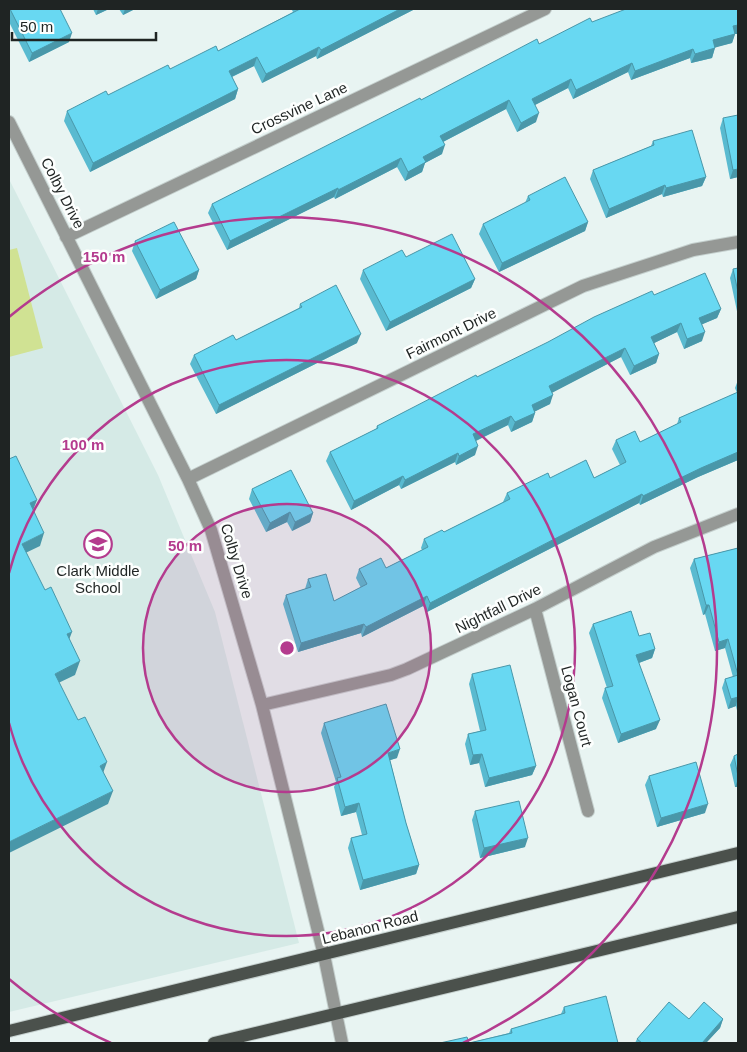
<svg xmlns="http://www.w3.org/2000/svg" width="747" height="1052" viewBox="0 0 747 1052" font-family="Arial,sans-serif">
<rect width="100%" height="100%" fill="#e8f4f2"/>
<path fill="#d5eae6" d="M9,179L158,475L215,612L299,943L9,1012Z"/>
<path fill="#d0e293" d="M17,248L43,348L9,357V250Z"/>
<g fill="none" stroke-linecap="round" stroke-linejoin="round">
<defs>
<path id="minor" d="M9,122L188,479L211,530L262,705L324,955L342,1043
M66,237L545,9
M188,479L583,286L693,250L738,242
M535,609L588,811
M262,705L391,675L407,669L535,609L654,547L738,514"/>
<path id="major" d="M9,1031L738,853
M214,1043L738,917"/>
</defs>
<use href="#minor" stroke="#c4cfcd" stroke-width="14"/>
<use href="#major" stroke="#c4cfcd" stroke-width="14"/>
<use href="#minor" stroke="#959895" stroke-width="12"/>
<use href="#major" stroke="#4b514c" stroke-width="12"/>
</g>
<path fill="#59bad0" d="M9,9H60L69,42L29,62L9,22Z
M93,9H109L96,15Z
M119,9H135L123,15Z
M293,9H415L317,59L316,56L262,83L254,66L232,77L238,89L235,99L90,172L64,121L67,111L108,95L170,69L218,51L293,12L292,10Z
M738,9V34H735L732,43L715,47L712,58L691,63L690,58L631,80L628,72L573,99L568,88L535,105L536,122L517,132L506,109L443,142L442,154L425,163L422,172L405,181L397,167L335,199L334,197L227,250L208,213L212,204L421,100L539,44L592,22Z
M723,118L738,177L730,179L720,128Z
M653,141L706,177L702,186L663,197L662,194L606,218L590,179L593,170L651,146Z
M528,196L588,222L585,231L499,272L479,234L483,224L525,203Z
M135,241L199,270L196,279L156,299L132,251Z
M406,257L475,279L471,288L386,331L360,279L363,270Z
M738,268V316L730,278L733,269Z
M654,295L721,309L717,318L702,324V341L684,349L677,332L654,343L659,354L656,363L630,375L621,357L552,392L550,404L535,411V413L532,422L511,432L508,425L476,441L475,455L456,465L455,462L401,489L399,485L351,510L326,461L330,452L376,429L377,426L477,377Z
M300,304L357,343L216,414L190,364L194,355L236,340L299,308Z
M738,380V460L698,477L640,505L639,503L427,612L423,606L362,637L361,633L298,652L283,604L286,595L305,589L308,579L334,601L361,588L356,578L359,569L386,568L422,550L421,548L424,539L444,532L503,502L507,493L550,478H594L620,465L612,449L616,440L640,442L677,424L679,418L737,393L735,388Z
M252,489L313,513L310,522L292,531L287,522L266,532L249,499Z
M738,548V715L736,706L728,709L722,688L725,679L733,677L725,648L715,651L705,614L703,615L690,568L694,559Z
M593,624L639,636L655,649L652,658L639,663L656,729L618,743L602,698L605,688H607L589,633Z
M472,674L536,766L532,775L485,787L479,763L470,765L465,744L468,734L480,731L469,684Z
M324,723L397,758L390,760L406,823L419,865L416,874L360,890L348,848L351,838L362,835L356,812L341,816L334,787L336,782L321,733Z
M738,754V787H735L730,765L734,756Z
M649,776L705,813L657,827L645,785Z
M475,811L525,847L480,858L472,820Z
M564,1007L618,1043H469L509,1033L511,1029L561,1014Z
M689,1019H723L720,1028L706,1043H635L637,1039Z"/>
<path fill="#4997a9" d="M98,9H109L96,15Z
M125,9H135L123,15Z
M400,9H415L317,59L321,50Z
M738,25V34H735L732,43L710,49L713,40L733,26Z
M72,33L69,42L29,62L32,53Z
M319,47L316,56L262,83L266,74Z
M715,48L712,58L691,63L695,54Z
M693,49L690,58L631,80L635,71Z
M257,57L254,66L225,80L229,71Z
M632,63L628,72L573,99L576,90Z
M571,79L568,88L529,108L532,99Z
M238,89L235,99L90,172L93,163Z
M509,100L506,109L437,145L440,136Z
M539,113L536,122L517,132L521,123Z
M445,145L442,154L425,163L422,172L405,181L408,172L423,157Z
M401,158L397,167L335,199L338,190Z
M738,169V177L730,179L733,170Z
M706,177L702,186L663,197L666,188Z
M665,185L662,194L606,218L609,209Z
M338,188L334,197L227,250L230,241Z
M588,222L585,231L499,272L502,263Z
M199,270L196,279L156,299L160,290Z
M475,279L471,288L386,331L390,322Z
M721,309L717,318L696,327L699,318Z
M681,323L677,332L648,346L651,337Z
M705,332L702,341L684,349L687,339Z
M361,334L357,343L216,414L219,405Z
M625,348L621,357L546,396L549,386Z
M659,354L656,363L630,375L634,366Z
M553,395L550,404L528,415L532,405Z
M535,413L532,422L511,432L515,422Z
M511,416L508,425L469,444L473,434Z
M478,446L475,455L456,465L459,456Z
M738,452V460L698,477L640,505L643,496L701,468Z
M458,453L455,462L401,489L405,480Z
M403,476L399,485L351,510L354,501Z
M642,494L639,503L427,612L430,603Z
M37,500L32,513L30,503Z
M290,512L287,522L266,532L270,523Z
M313,513L310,522L292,531L295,522Z
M44,533L40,546L17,557L22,544Z
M427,596L423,606L362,637L366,627Z
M706,605H709L705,614L703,615Z
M364,624L361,633L298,652L301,643Z
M72,632L67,645V634Z
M728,639L725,648L715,651L719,642Z
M655,649L652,658L633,665L636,655Z
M80,661L75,675L50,687L55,674Z
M738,697L736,706L728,709L731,699Z
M660,720L656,729L618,743L621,734Z
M400,749L397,758L384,762L388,753Z
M482,754L479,763L470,765L473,755Z
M107,762L102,776L100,766Z
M536,766L532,775L485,787L489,778Z
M738,779V787H735Z
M113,791L108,804L9,853V842Z
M359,803L356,812L341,816L345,807Z
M708,804L705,813L657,827L661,818Z
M528,838L525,847L480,858L484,848Z
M419,865L416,874L360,890L363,880Z
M723,1019L720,1028L706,1043H702Z"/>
<path fill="#68d8f2" stroke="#4997a9" d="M10,9H60L72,33L32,53Z
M300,9H400L321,50L319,47L266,74L257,57L229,71L238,89L93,163L67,111L106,91L108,95L168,65L170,69L216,46L218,51Z
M626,9H738V25L733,26L735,34L713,40L715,48L695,54L693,49L635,71L632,63L576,90L571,79L532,99L539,113L521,123L509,100L440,136L445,145L423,157L426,162L408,172L401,158L338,190V188L230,241L212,204L420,98L421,100L537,39L539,44L590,18L592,22Z
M738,115V169L733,170L723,118Z
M692,130L706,177L666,188L665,185L609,209L593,170L654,145L653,141Z
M565,177L588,222L502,263L483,224L530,200L528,196Z
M174,222L199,270L160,290L135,241Z
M452,234L475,279L390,322L363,270L402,250L406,257Z
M738,268V292L733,269Z
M705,273L721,309L699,318L705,332L687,339L681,323L651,337L659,354L634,366L625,348L549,386L553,395L532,405L535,413L515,422L511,416L473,434L478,446L459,456L458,453L405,480L403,476L354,501L330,452L378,428L377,426L476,375L477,377L548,342L594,317L652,291L654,295Z
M336,285L361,334L219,405L194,355L233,335L236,340L302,307L300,304Z
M738,392V452L701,468L643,496L642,494L430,603L427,596L366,627L364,624L301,643L286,595L311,587L308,579L326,574L334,601L367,584L359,569L381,558L386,568L428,547L424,539L442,530L444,532L510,499L507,493L548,473L550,478L586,460L594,478L626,462L616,440L635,431L640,442L681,422L679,418Z
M16,456L37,500L30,503L44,533L22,544L45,590L51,587L72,632L67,634L80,661L55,674L78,720L85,717L107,762L100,766L113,791L9,842V459Z
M291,470L313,513L295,522L290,512L270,523L252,489Z
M738,548V697L731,699L725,679L738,675L728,639L719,642L709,605H706L694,559Z
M631,611L639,636L650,633L655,649L636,655L660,720L621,734L605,688L613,686L593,624Z
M510,665L536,766L489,778L482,754L473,755L468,734L486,730L472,674Z
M386,704L400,749L388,753L406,823L419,865L363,880L351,838L367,834L359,803L345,807L337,778L341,777L324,723Z
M738,754V776L734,756Z
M696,762L708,804L661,818L649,776Z
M519,801L528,838L484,848L475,811Z
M606,996L618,1043H440L467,1037L469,1043L512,1033L511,1029L565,1013L564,1007Z
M669,1002L689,1019L704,1002L723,1019L702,1043H642L637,1039Z"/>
<circle cx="287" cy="648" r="144" fill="#b43b8e" fill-opacity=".12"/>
<g fill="none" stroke="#b43b8e" stroke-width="2.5">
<circle cx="287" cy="648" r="144"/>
<path d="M9 573A288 288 0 1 1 9 723"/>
<path d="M111 1043A432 432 0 0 1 9 979M9 317A432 432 0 1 1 463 1043"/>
</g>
<defs>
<symbol id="school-ring" viewBox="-11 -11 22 22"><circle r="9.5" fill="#fdfffe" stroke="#b43b8e" stroke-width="1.5"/><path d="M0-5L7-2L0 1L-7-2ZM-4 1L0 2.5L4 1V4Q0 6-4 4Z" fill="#b43b8e"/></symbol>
</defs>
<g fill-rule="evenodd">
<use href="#school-ring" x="82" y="528" width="32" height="32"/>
</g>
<g text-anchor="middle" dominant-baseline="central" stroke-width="5" stroke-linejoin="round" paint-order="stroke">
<g font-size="15" fill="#1f2423" stroke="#fdfffe">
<text transform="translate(299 108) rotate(-25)">Crossvine Lane</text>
<text transform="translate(63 193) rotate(63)">Colby Drive</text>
<text transform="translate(451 333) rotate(-26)">Fairmont Drive</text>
<text transform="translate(237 561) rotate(73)">Colby Drive</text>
<text transform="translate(498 608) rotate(-26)">Nightfall Drive</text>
<text transform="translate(577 706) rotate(75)">Logan Court</text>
<text transform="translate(370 927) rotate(-14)">Lebanon Road</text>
</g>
<g font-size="15" fill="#1f2423" stroke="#fdfffe">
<text x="98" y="570">Clark Middle<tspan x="98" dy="17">School</tspan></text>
</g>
</g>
<circle cx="287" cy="648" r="8" fill="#b43b8e" stroke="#fdfffe" stroke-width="2.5"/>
<g font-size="15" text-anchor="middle" font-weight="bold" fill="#b43b8e" stroke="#fdfffe" stroke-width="5" stroke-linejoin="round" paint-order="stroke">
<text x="104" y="262">150 m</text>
<text x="83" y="450">100 m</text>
<text x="185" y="551">50 m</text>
</g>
<rect width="747" height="1052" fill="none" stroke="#1f2423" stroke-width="20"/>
<path d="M12 32v8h144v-8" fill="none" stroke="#1f2423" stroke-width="2.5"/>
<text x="20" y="32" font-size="15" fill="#1f2423" stroke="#fdfffe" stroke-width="4" paint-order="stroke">50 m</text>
</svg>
